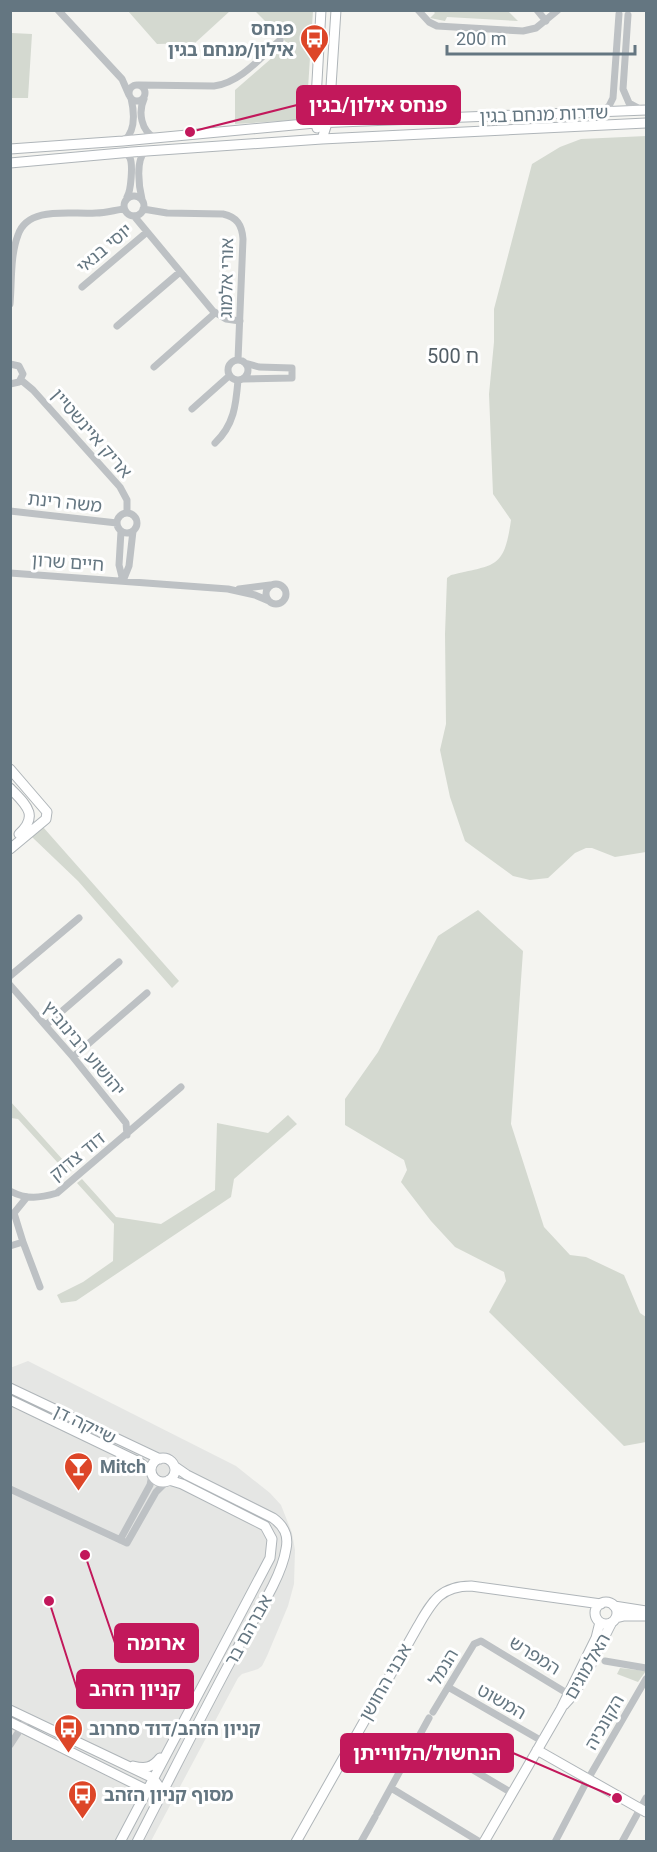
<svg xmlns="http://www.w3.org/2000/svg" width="657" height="1852" viewBox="0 0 657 1852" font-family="Roboto,'Noto Sans Hebrew',sans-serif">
<rect width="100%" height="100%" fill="#f4f4f0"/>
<path fill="#e5e6e4" d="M28,1361L236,1466L270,1493L281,1505L292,1533L295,1550L294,1584L288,1606L267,1656L262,1666L258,1669L242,1674L238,1678L151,1841H11L10,1368Z"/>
<path fill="#d4d9d0" d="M128,11H230L195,43L157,44Z
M255,11H313L307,104L304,114L297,120L235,124V90L288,44Z
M508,11L518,21L447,17L445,21L430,18L435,13L433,11Z
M12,33L32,34L28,98H11Z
M646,136V852L615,857L592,848H586L575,853L548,878L530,880L513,876L465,841L450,797L440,750L446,724L445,634L447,578L451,575C495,564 504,570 511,520L493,494L489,394L494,342V309L532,164L560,147L581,139Z
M43,827L179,981L172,988L78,881L32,837Z
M478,910L523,951L511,1124L544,1227L570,1255L586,1257L624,1275L640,1313L646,1317V1442L624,1446L489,1312L506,1281L504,1272L455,1247L431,1221L401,1182L407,1170L404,1160L345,1125V1099L378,1052L438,936Z
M10,1101L72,1170L68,1174L18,1119L11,1118Z
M288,1115L297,1124L234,1179L231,1197L76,1301L61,1303L57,1295L83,1282L113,1261L114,1224L77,1183L82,1179L116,1217L161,1224L215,1190L217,1123L268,1133Z
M620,1668L646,1671L638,1682L617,1674Z"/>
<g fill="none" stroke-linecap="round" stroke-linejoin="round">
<defs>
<path id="secondary" d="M317,128L315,117L321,10
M322,139L329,117L336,10
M10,149L123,141L315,123L646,110
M10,163L132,152L322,139L646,123
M10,769L47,812L46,819L10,849
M10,788C25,804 40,815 19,834
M10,1388L160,1459
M10,1400L139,1462L151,1471
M151 1470a12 12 0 1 1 24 0a12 12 0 1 1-24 0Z
M595 1613a11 11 0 1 1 22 0a11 11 0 1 1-22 0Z
M614,1606L646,1611
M616,1618L624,1616H646
M564,1705C586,1682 597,1650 612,1622
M10,1710L153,1778L163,1792
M10,1722L147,1790H151
M537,1750L646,1812
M133,1766C145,1769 152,1768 160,1758
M120,1842L270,1558L272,1539L265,1526L182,1484L169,1480
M137,1842C170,1778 202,1714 236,1651C251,1622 281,1581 286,1549C289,1535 284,1526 273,1518L187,1475L174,1466
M296,1842L418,1626C432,1602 440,1586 471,1586L601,1604
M484,1842L561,1709L596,1638L600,1622"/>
</defs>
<use href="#secondary" stroke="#afb5b9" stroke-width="11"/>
<path stroke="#bdc1c4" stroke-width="7" d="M58,10L122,79L129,95
M418,10L429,22L437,26L523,31L536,28L558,10
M537,10L546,21
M628,15L623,89L629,103L640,109
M129 93a8 8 0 1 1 16 0a8 8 0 1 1-16 0Z
M139,85L214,86C240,83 261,57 280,40
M144,99C138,112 141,131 155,138
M601,112L609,106L613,98L619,14
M124,141C136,131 134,111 131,98
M122,153C126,154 128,154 130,158C133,165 131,191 127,197
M124 206a10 10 0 1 1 20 0a10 10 0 1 1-20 0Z
M142,199C139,187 135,159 146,151
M143,209L167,213L223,214C237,217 242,225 243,239L238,360
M134,216L213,311L226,319L240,321
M82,287L147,232
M10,304C12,282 10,256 18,235C28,205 72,215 96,213C106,213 115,210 124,209
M117,326L180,272
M228 370a10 10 0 1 1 20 0a10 10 0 1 1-20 0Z
M10,364L19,366L23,374L19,382L10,384
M154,367L215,313
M243,379L292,378V368L259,367L245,363
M21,380L33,390L120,487L127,500V513
M192,409L229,376
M215,443C234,425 236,405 238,380
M10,511L117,523
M117 523a10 10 0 1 1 20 0a10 10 0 1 1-20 0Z
M121,531L119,565L123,581
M10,573L228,589L255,595L269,601
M123,581L129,566L133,531
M266 594a10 10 0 1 1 20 0a10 10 0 1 1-20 0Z
M239,589L270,585
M10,976L79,918
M10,985L73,1057L126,1123L127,1135
M46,1025L119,962
M73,1057L147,993
M10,1191C27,1200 40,1198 57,1193L181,1087
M23,1242L40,1287
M10,1246L23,1242L14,1213L27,1197
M10,1489L127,1543L156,1492L166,1482
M120,1540L150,1485L152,1475
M605,1661L646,1668
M448,1687L542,1741
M433,1712L474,1644L481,1641L570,1695
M419,1738L512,1793
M10,1745L27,1719
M391,1788L480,1842
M377,1813L429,1718
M361,1842L375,1817
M555,1842L588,1779L646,1679
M622,1842L646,1798"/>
<use href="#secondary" stroke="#fff" stroke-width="9"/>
</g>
<defs>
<symbol id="bus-pin" viewBox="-11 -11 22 30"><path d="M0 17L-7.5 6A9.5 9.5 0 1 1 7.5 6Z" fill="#dd4628" stroke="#fff"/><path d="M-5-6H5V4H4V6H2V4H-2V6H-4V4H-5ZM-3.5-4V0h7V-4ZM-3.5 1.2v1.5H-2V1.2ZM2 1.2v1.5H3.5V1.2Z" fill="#fff"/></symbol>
<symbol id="bar-pin" viewBox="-11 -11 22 30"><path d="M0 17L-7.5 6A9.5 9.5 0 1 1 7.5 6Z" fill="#dd4628" stroke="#fff"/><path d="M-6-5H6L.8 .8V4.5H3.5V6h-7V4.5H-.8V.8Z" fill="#fff"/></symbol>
</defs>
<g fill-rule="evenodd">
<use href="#bus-pin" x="298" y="22" width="33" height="45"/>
<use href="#bar-pin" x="62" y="1450" width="33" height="45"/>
<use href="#bus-pin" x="52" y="1712" width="33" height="45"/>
<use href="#bus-pin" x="66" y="1778" width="33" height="45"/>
</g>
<g text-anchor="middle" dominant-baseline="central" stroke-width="6" stroke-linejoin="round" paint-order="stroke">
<g font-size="18" font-weight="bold" fill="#647681" stroke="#fff" text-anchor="start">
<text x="294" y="28" text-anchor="end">פנחס<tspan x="294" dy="21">אילון/מנחם בגין</tspan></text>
<text x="100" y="1466">Mitch</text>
<text x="89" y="1728">קניון הזהב/דוד סחרוב</text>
<text x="104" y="1794">מסוף קניון הזהב</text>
</g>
<g font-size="18" fill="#647681" stroke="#fff">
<text transform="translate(544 114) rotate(-2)">שדרות מנחם בגין</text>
<text transform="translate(104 248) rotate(-40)">יוסי בנאי</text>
<text transform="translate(226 278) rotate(-89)">אורי אלמוג</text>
<text transform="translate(92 433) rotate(49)">אריק איינשטיין</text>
<text transform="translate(65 502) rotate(6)">משה רינת</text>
<text transform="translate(68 562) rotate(4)">חיים שרון</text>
<text transform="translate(84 1048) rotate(50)">יהושוע רבינוביץ</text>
<text transform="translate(77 1156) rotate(-39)">דוד צדוק</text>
<text transform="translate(85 1424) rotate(26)">שייקה דן</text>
<text transform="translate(248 1630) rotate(-61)">אברהם בר</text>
<text transform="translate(535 1655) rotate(32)">המפרש</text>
<text transform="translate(587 1666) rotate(-60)">האלמוגים</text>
<text transform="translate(443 1667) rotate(-59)">הנמל</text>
<text transform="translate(385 1682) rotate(-60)">אבני החושן</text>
<text transform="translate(502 1701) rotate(30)">המשוט</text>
<text transform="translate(604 1722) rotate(-60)">הקונכיה</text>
</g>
<g font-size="20" fill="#525e66" stroke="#fff">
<text x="453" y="356">ח 500</text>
</g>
</g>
<path fill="none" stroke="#c2185b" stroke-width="2" d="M190 132L297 105M85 1555L115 1643M49 1601L77 1689M617 1798L513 1753"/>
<g fill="#c2185b" stroke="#fff" stroke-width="2">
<circle cx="190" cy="132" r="6"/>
<circle cx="85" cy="1555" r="6"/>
<circle cx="49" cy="1601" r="6"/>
<circle cx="617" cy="1798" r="6"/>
</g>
<g fill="#c2185b" stroke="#c2185b" stroke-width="2">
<rect x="297" y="86" width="163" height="38" rx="6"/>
<rect x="115" y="1624" width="83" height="38" rx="6"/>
<rect x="77" y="1670" width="116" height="38" rx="6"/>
<rect x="341" y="1734" width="172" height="38" rx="6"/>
</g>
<g font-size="20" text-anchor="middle" font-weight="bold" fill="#fff">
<text x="378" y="112">פנחס אילון/בגין</text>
<text x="156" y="1650">ארומה</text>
<text x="135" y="1696">קניון הזהב</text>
<text x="427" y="1760">הנחשול/הלווייתן</text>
</g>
<rect width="657" height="1852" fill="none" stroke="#647681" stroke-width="24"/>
<path d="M447 45v9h188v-9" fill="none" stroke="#647681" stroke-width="3"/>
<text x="456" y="45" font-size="18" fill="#647681" stroke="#ffffff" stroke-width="4.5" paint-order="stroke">200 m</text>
</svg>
